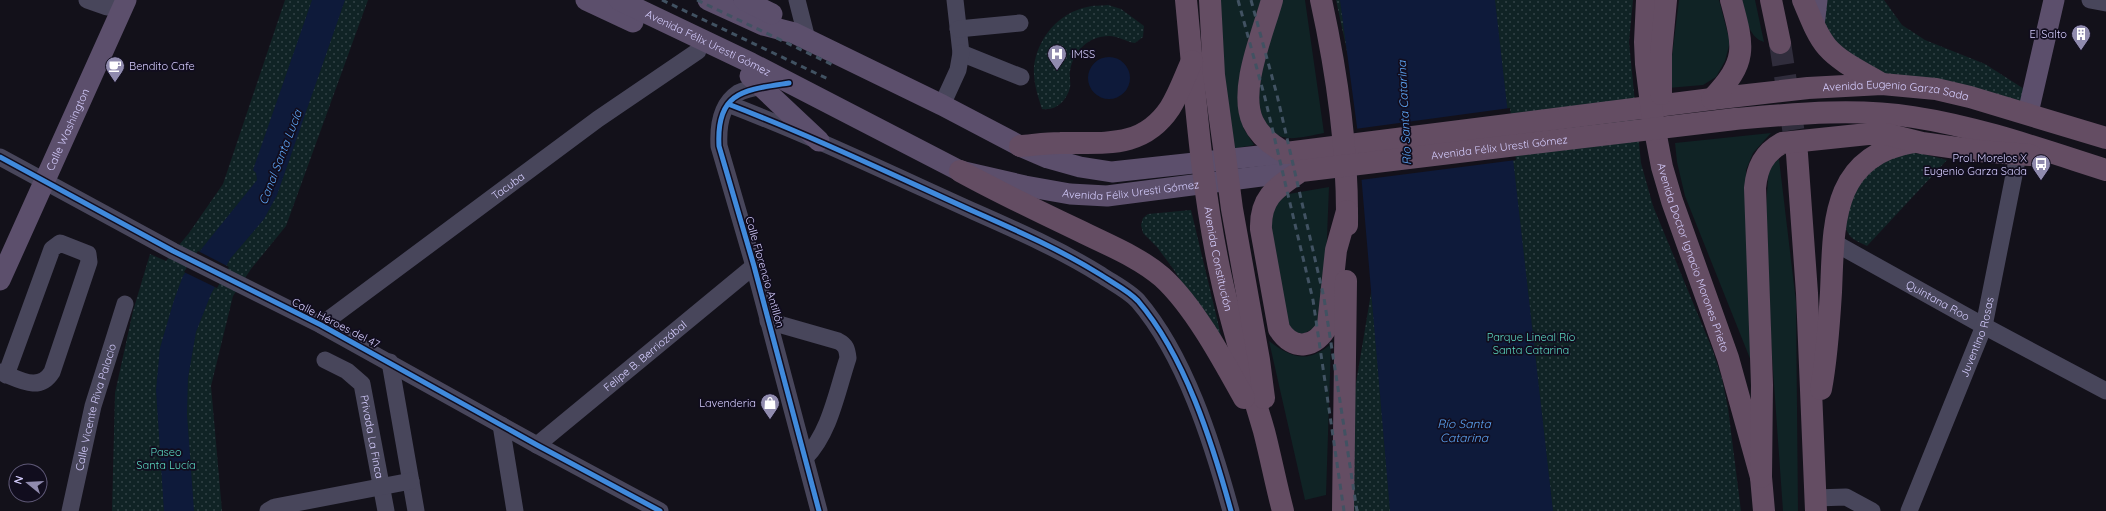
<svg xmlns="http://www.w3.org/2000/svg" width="2106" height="511" viewBox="0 0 2106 511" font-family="Quicksand,sans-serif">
<defs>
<pattern id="park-dots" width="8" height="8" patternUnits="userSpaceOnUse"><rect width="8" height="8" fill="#102325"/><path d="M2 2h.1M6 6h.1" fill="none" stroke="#324246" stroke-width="1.8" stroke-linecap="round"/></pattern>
</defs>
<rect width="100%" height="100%" fill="#13111a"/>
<path fill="#102325" d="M1217,0H1265L1239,112L1244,129L1254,145L1230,149Z
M1282,0H1305L1324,133C1313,135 1298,139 1288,138C1232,130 1273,31 1282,0Z
M1679,0H1719L1730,42L1725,61L1716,77L1703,85L1668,88Z
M1742,0H1755L1764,42C1747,37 1746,15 1742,0Z
M1771,133L1753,153L1746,170L1753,366L1685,196L1677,162L1675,143Z
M1779,159L1796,302L1798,511H1783L1771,342L1766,207L1769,167Z
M1329,187L1324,312L1320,325L1303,334L1294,332L1286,323L1267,220L1277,196Z
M1269,341C1292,358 1307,364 1331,344L1326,495L1305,500Z"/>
<path fill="url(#park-dots)" d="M285,0H368L286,226L251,269L233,296L211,386L222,511H112L115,393L133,311L150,254L166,261L189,233L223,184Z
M1336,0H1633L1629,42L1641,163L1653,206L1713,351L1722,379L1728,408L1741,511H1347V437L1377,257L1353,79Z
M1817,0H1884L1902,25L1925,40L1985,64L2032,94L2028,113L1898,85L1827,47Z
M1108,5L1121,9L1144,26L1143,37L1135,43C1126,42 1119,36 1109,36C1088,36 1073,52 1070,71C1069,76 1071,82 1070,87C1067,100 1057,111 1042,109C1038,96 1033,82 1034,67C1037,39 1058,13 1087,7C1093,5 1101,6 1108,5Z
M1904,152L1923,154L1947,160L1867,246C1862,243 1855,241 1851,237C1836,222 1856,188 1863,172Z
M1191,210L1225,352L1174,270L1157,247L1143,233L1141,225L1143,218L1148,214Z"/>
<path fill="#0e1a3a" d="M312,0H345L277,195L264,219L230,259L211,294L196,332L188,378L187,414L194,511H164L156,390L160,348L174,300L183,276L203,247L257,180L256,173L253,170Z
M1340,0H1495L1553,511H1390L1357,127Z
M1088 78a21 21 0 1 1 42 0a21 21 0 1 1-42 0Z"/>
<path fill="#13111a" d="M1510,108L1516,160L1360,180L1355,129Z
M198,251L229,267L217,288L184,272Z"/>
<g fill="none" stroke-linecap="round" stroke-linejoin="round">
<path stroke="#302d3c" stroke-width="22" stroke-dasharray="22 11" stroke-linecap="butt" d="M1780,43L1797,154"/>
<g stroke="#48465b" stroke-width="17">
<path d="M87,0L107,7L123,6"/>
<path d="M797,0L807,39"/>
<path d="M955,0L961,53L1021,77"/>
<path d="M2090,0L2106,3"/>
<path d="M958,29L1020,23"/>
<path d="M771,85C761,87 747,88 738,93C720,105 718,128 719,146L754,266L819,511"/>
<path d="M728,104C812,136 893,175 975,212C1018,231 1061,250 1101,275C1113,283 1129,291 1138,301C1185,356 1212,442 1231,511"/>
<path d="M942,105L958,70L961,53"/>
<path d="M0,157L173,251L321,325L537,445L660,511"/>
<path id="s1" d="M1833,242L1984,326L2106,391"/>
<path d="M768,321L838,341C846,345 847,349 848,358C837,391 830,433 805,458"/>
<path id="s2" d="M321,325L598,119L698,51"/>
<path id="s3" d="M325,360L347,371L362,384L386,511"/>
<path d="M390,362L416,511"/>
<path d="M0,372C19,379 39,393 52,372L89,262L88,254L60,243L52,249L6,375"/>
<path d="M501,425L515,511"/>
<path id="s4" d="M537,445L754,266"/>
<path d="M1815,498L1846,497L1872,511"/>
<path id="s5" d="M70,511L93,406L125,304"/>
<path d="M268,511L275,507L411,481"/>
<path id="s6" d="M1909,511L1984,326L2018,155"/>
</g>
<g stroke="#5c4f6c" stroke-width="21">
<path d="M586,0L633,22"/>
<path id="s7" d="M619,0L751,63L960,171L1025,186L1070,194L1107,196L1301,171"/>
<path d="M708,0L763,25L794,33L942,105L1020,146L1048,158L1080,167L1112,172L1286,153"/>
<path d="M744,0L772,14"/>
<path d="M1814,26L1817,0"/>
<path d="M750,76L819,141"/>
<path d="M2028,113L2054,0"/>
<path id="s8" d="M0,280L126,0"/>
</g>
<g stroke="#644d63" stroke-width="22">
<path id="s9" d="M1186,0C1195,92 1201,186 1221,277C1232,329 1249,380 1264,431C1271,458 1276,485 1283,511"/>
<path d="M1210,0L1214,75L1224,148L1232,209L1259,360L1264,398"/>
<path id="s10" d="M1272,0C1263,33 1238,90 1253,122C1260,137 1273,146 1286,153L1712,99L1808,88L1882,84L1936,89L1970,97L2106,138"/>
<path d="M1321,0C1337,73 1348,150 1347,225"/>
<path id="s11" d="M1647,0L1645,42L1646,64L1653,120L1662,167L1672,201L1728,358L1761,477L1764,511"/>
<path d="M1771,0L1780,43"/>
<path d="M1803,0C1810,16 1816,34 1827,47C1841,63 1864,73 1882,84"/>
<path d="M1661,94V54L1666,0"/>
<path d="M1712,99C1748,61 1744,48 1731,0"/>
<path d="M1020,146C1033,145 1047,143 1060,143C1103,142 1142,150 1170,108C1179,94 1185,76 1192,61"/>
<path d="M1797,154L1807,293L1816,511"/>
<path d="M960,171C1000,193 1040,212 1080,231C1108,245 1139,257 1162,277C1194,306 1223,360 1244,398"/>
<path id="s12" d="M1347,211L1336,250L1328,325C1316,348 1293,352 1279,329L1261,229C1260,197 1276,188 1301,171L1735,119C1794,114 1854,108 1913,117C1979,127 2043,150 2106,170"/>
<path d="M1821,389C1827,357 1829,325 1831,292C1834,225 1830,156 1914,142"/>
<path d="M1761,477L1762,385L1755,188C1757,167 1764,153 1782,143L1868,134H1886L1922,143L1978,151L2030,155"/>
<path d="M1343,511L1346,281"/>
</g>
<path stroke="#415262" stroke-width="3" stroke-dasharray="6 5" stroke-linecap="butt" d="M662,0L828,79
M697,0L835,66
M1238,0L1265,98L1313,300L1344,511
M1251,0L1277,95L1324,298L1357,511"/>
<defs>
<path id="cycleway" d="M789,83C744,90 716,91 719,146L754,266L819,511
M728,104C812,136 893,175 975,212C1018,231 1061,250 1101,275C1113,283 1129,291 1138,301C1185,356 1212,442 1231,511
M0,157L173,251L321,325L537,445L660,511"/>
</defs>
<use href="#cycleway" stroke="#110d1e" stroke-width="8"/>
<use href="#cycleway" stroke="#408adc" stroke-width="5"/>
</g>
<defs>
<symbol id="building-pin" viewBox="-11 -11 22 30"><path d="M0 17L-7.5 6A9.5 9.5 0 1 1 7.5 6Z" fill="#908bae" stroke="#110d1e"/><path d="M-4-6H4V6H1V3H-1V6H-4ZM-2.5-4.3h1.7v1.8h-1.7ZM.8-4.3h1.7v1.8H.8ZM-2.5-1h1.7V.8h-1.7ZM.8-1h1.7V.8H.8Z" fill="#fff"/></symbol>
<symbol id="hospital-pin" viewBox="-11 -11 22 30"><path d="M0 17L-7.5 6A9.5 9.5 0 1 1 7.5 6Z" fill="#908bae" stroke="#110d1e"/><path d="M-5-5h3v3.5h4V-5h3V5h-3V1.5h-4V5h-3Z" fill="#fff"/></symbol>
<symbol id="cafe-pin" viewBox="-11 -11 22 30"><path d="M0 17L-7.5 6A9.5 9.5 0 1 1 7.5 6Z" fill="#908bae" stroke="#110d1e"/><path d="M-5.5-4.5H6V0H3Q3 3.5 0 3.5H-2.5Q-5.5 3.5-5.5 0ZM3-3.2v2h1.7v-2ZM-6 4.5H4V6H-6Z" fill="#fff"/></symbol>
<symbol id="bus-pin" viewBox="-11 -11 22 30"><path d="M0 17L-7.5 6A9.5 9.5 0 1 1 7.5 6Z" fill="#908bae" stroke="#110d1e"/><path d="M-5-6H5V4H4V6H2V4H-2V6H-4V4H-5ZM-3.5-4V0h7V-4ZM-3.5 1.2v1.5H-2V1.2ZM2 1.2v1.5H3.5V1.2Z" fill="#fff"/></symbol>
<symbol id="shop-pin" viewBox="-11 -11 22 30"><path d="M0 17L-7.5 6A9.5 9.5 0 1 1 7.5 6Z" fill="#908bae" stroke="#110d1e"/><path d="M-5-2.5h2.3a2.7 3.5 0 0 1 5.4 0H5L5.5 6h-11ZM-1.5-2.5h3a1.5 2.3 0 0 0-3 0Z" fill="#fff"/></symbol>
</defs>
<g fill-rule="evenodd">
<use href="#building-pin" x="2070" y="23" width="22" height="30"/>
<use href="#hospital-pin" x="1046" y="43" width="22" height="30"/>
<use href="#cafe-pin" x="104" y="55" width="22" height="30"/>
<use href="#bus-pin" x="2030" y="153" width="22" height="30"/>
<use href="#shop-pin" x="759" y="392" width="22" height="30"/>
</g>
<g text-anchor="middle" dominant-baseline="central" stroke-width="3.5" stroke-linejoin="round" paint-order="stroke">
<g font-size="11" fill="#d4ccfd" stroke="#110d1e" text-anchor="end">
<text x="2067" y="34">El Salto</text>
<text x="1071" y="54" text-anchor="start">IMSS</text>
<text x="129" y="66" text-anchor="start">Bendito Cafe</text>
<text x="2027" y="158">Prol. Morelos X<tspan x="2027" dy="13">Eugenio Garza Sada</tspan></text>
<text x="756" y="403">Lavenderia</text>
</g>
<g font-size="11" fill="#d4ccfd" stroke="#110d1e">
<text stroke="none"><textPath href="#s7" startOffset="99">Avenida Félix Uresti Gómez</textPath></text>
<text stroke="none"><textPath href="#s10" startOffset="786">Avenida Eugenio Garza Sada</textPath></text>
<text stroke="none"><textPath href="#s8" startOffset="165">Calle Washington</textPath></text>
<text stroke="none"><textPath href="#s12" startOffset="555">Avenida Félix Uresti Gómez</textPath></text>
<text stroke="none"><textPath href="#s2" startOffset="233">Tacuba</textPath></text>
<text stroke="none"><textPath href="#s7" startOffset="555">Avenida Félix Uresti Gómez</textPath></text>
<text stroke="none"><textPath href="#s11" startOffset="264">Avenida Doctor Ignacio Morones Prieto</textPath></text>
<text stroke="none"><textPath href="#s9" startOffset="261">Avenida Constitución</textPath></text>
<text transform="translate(765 272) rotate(74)">Calle Florencio Antillón</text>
<text stroke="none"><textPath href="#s1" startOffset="120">Quintana Roo</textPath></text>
<text transform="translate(336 323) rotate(27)">Calle Héroes del 47</text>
<text stroke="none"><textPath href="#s6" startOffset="187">Juventino Rosas</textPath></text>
<text stroke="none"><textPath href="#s4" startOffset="140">Felipe B. Berriozábal</textPath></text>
<text stroke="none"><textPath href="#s5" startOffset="107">Calle Vicente Riva Palacio</textPath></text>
<text stroke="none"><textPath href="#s3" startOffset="98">Privada La Finca</textPath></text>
</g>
<g font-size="11" fill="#5cd9c2" stroke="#110d1e">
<text x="1531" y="337">Parque Lineal Río<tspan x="1531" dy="13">Santa Catarina</tspan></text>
<text x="166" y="452">Paseo<tspan x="166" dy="13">Santa Lucía</tspan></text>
</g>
<g font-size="12" font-style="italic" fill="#5ea7f8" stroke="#110d1e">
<text transform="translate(1404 113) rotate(-93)">Río Santa Catarina</text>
<text transform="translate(280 157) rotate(-69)">Canal Santa Lucía</text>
<text x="1464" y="423">Río Santa<tspan x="1464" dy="14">Catarina</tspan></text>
</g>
</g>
<g transform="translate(28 483) rotate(288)"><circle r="19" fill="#110d1e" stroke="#5f5977"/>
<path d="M0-3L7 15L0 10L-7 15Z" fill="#908bae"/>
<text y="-6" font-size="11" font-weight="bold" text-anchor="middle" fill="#d4ccfd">N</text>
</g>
</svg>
